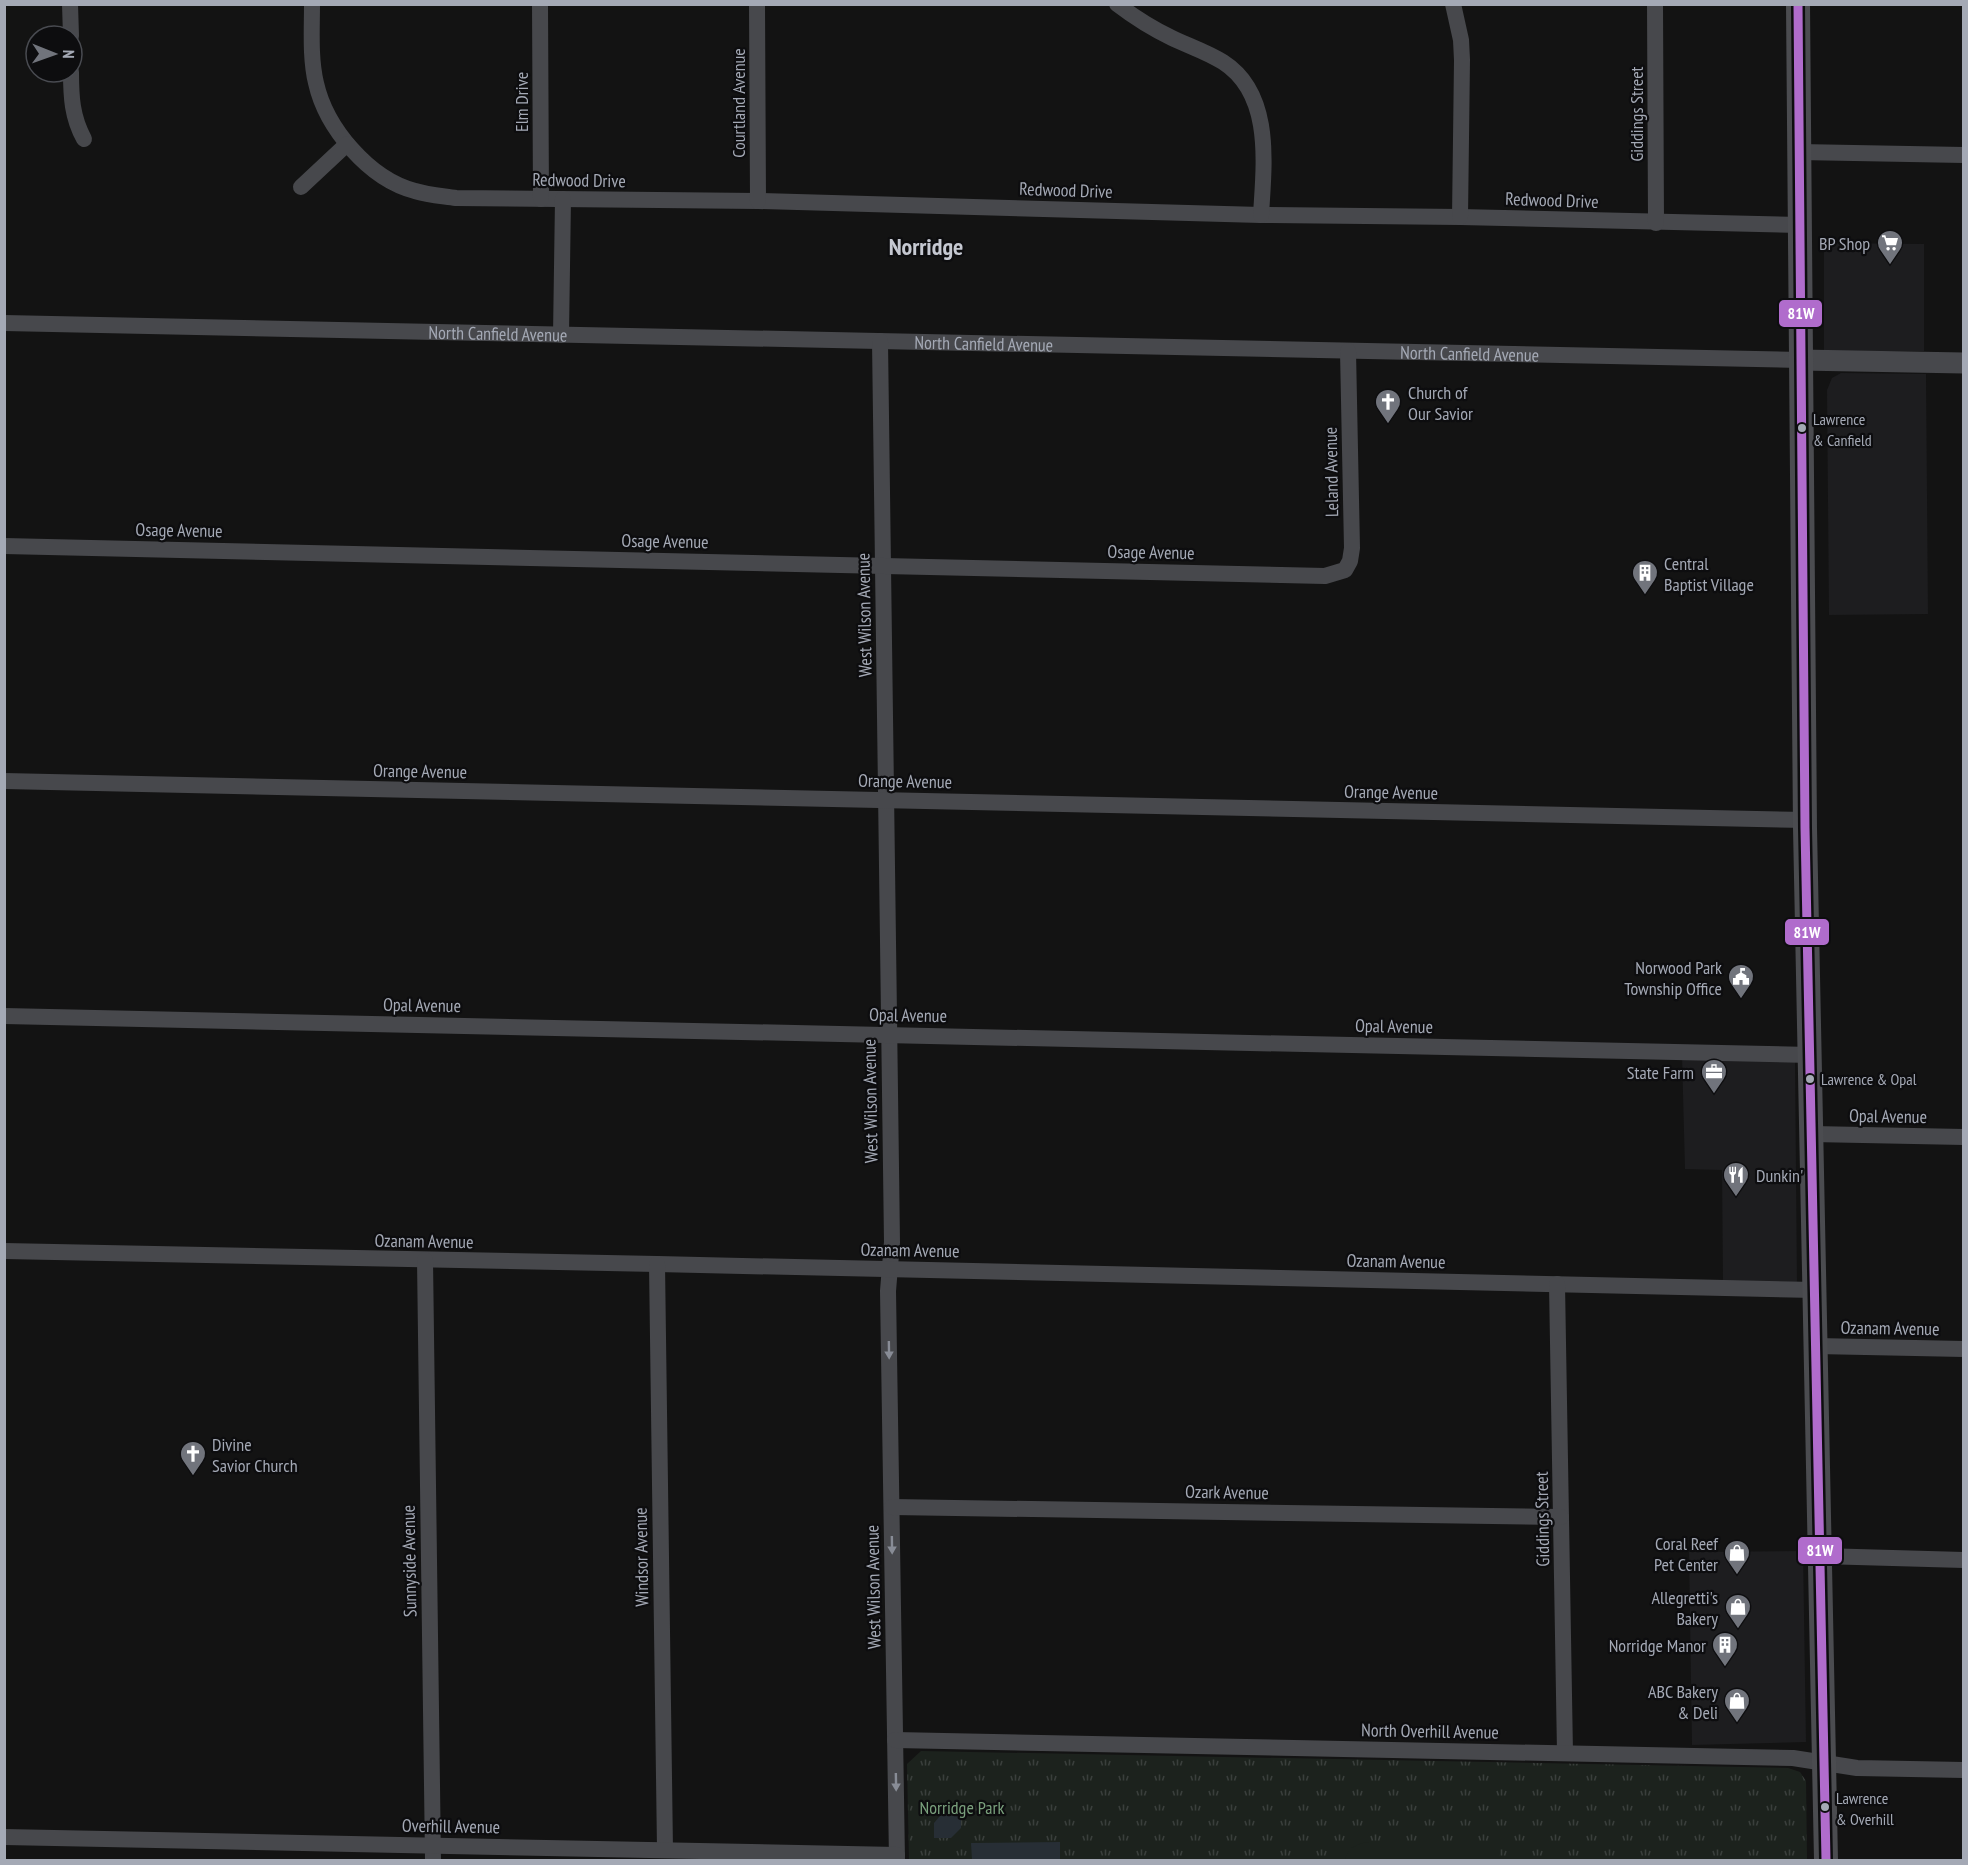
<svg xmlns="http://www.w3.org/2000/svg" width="1968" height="1865" viewBox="0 0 1968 1865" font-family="'PT Sans Narrow',sans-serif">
<defs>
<pattern id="grass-tufts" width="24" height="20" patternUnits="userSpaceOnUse" patternTransform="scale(1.5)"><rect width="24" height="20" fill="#1c221d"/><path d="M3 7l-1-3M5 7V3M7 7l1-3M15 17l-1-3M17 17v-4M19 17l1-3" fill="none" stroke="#3a3f3c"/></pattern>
</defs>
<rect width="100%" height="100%" fill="#131313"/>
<path fill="#1d1d1f" d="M1824,243L1924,244V351H1824Z
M1841,373L1926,374L1928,614L1829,615L1827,390L1832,378Z
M1682,1056L1795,1058L1797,1286L1723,1284L1722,1170L1685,1169Z
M1803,1551L1806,1742L1692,1745L1689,1552Z"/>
<path fill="url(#grass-tufts)" d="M921,1751L1788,1768L1800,1772L1806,1781L1807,1860H909L907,1764Z"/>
<path fill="#1c221d" d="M1369,1842H1499V1860H1345C1348,1847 1356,1844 1369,1842Z"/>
<path fill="#272e35" d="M944,1811H961V1828L951,1838H934V1823Z
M1060,1842V1860H972L971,1843Z"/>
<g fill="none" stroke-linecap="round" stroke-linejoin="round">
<g stroke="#47484c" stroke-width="16">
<path d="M70,4L71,36"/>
<path d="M312,4C312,30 310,58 316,83C326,128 369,179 415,191C428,195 443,196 456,198L758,201L1261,215L1460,217L1800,225"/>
<path d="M540,4L541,199"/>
<path d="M757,4L758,201"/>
<path d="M1117,4C1134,17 1153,29 1172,38C1189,46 1207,52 1223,62C1273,94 1264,164 1261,215"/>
<path d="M1453,4L1461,40L1462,60L1460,217"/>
<path d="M1655,4L1656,223"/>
<path d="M71,72C71,97 72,117 84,139"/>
<path d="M1799,152L1964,155"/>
<path d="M301,187L347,144"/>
<path id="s1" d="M4,323L1800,360"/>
<path d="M561,335L563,199"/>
<path d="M880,341L892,1242L888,1291L897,1860"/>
<path d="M4,546L1325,576L1345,570L1350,561L1352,548L1348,351"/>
<path d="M4,781L1806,820"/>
<path d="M4,1016L1810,1055"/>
<path d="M1812,1134L1964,1137"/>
<path d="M4,1251L657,1264L1815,1290"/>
<path d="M425,1260L433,1860"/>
<path d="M657,1264L665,1850"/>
<path d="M1557,1284L1565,1753"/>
<path d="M1816,1346L1964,1349"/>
<path d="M892,1507L1561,1517"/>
<path d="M1821,1556L1964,1560"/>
<path d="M895,1740L1793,1758L1857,1768L1964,1770"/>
<path d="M4,1837L897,1855"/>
</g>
<path stroke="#47484c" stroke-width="21" d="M1800,360L1964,363"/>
<path stroke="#4b4c50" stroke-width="24" d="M1798,4L1805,828L1826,1860"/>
<defs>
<path id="bus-1" d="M1798,4L1805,828L1826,1860"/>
</defs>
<use href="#bus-1" stroke="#0d0d0f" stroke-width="14"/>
<use href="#bus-1" stroke="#b06ccc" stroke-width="9"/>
</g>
<defs><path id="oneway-solid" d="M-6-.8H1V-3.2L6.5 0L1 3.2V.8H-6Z" transform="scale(1.5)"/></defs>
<g fill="#888c96">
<use href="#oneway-solid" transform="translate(889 1350) rotate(89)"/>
<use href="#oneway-solid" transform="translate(892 1545) rotate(89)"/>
<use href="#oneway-solid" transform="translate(896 1782) rotate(89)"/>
</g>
<defs>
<symbol id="supermarket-pin" viewBox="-11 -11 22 30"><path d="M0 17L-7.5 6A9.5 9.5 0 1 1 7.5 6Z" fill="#71747c" stroke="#0d0d0f"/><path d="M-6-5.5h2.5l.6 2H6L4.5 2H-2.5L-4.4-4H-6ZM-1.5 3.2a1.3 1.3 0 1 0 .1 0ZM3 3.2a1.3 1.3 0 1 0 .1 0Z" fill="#fff"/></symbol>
<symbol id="church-pin" viewBox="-11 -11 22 30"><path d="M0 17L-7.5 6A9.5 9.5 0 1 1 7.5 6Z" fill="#71747c" stroke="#0d0d0f"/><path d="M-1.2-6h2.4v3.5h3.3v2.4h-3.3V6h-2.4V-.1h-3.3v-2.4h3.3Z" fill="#fff"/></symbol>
<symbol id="building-pin" viewBox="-11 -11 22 30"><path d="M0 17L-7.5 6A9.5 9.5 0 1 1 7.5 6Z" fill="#71747c" stroke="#0d0d0f"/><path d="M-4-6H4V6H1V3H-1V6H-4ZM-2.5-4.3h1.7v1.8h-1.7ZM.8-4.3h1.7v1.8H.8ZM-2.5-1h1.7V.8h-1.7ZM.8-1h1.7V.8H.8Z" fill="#fff"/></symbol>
<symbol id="civic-pin" viewBox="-11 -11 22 30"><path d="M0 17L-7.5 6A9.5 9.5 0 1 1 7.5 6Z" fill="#71747c" stroke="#0d0d0f"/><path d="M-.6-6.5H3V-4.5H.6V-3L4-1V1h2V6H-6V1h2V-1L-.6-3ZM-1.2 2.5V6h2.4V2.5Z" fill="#fff"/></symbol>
<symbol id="office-pin" viewBox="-11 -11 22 30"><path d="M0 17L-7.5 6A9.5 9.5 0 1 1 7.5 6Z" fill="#71747c" stroke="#0d0d0f"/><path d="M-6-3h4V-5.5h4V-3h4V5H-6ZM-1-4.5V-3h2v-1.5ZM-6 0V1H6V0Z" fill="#fff"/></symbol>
<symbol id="restaurant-pin" viewBox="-11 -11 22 30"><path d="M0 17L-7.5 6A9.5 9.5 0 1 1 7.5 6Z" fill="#71747c" stroke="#0d0d0f"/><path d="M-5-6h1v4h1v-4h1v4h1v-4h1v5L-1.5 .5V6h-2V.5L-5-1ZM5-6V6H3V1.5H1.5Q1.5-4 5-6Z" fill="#fff"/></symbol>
<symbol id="shop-pin" viewBox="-11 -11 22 30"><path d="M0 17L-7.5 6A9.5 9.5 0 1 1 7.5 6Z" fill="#71747c" stroke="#0d0d0f"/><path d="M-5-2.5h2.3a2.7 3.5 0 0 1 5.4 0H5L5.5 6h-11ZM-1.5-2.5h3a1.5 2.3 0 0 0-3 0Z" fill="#fff"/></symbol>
</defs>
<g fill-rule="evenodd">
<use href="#supermarket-pin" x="1875" y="228" width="30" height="40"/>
<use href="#church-pin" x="1373" y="387" width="30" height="40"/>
<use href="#building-pin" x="1630" y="558" width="30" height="40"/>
<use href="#civic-pin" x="1726" y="962" width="30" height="40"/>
<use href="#office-pin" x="1699" y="1057" width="30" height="40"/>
<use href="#restaurant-pin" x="1721" y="1160" width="30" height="40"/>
<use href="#church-pin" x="178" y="1439" width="30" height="40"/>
<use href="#shop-pin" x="1722" y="1538" width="30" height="40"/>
<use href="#shop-pin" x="1723" y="1592" width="30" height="40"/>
<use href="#building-pin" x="1710" y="1630" width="30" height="40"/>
<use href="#shop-pin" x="1722" y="1686" width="30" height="40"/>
</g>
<g fill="#a4a9b5" stroke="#0d0d0f" stroke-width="2">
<circle cx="1802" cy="428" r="5"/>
<circle cx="1810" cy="1079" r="5"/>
<circle cx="1825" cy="1807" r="5"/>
</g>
<g text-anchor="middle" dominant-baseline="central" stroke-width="4.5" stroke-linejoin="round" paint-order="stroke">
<g font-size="16" fill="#a4a9b5" stroke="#0d0d0f" text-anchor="start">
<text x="1813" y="419">Lawrence<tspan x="1813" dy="21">&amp; Canfield</tspan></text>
<text x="1821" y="1079">Lawrence &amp; Opal</text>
<text x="1836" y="1798">Lawrence<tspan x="1836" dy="21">&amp; Overhill</tspan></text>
</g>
<g font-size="18" fill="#a4a9b5" stroke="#0d0d0f">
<text transform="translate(521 102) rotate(-90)">Elm Drive</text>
<text transform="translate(738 103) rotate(-90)">Courtland Avenue</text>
<text transform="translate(1636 114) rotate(-90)">Giddings Street</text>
<text transform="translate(579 180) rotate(1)">Redwood Drive</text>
<text transform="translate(1066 190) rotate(2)">Redwood Drive</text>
<text transform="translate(1552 200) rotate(2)">Redwood Drive</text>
<text stroke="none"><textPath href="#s1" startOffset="494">North Canfield Avenue</textPath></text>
<text stroke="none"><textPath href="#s1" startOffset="980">North Canfield Avenue</textPath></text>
<text stroke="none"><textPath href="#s1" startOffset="1466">North Canfield Avenue</textPath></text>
<text transform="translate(1331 472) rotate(-91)">Leland Avenue</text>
<text transform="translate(179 530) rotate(1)">Osage Avenue</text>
<text transform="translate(665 541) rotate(1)">Osage Avenue</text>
<text transform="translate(1151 552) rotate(1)">Osage Avenue</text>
<text transform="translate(864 615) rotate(-91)">West Wilson Avenue</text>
<text transform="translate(420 771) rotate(1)">Orange Avenue</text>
<text transform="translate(905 781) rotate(1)">Orange Avenue</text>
<text transform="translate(1391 792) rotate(1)">Orange Avenue</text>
<text transform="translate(422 1005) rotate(1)">Opal Avenue</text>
<text transform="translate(908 1015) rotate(1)">Opal Avenue</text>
<text transform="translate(1394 1026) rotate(1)">Opal Avenue</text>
<text transform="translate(870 1101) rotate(-91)">West Wilson Avenue</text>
<text transform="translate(1888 1116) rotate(1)">Opal Avenue</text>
<text transform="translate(424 1241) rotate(1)">Ozanam Avenue</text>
<text transform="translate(910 1250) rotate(1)">Ozanam Avenue</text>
<text transform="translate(1396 1261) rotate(1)">Ozanam Avenue</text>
<text transform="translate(1890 1328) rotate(1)">Ozanam Avenue</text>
<text transform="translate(1227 1492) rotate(1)">Ozark Avenue</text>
<text transform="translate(1542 1519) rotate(-91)">Giddings Street</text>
<text transform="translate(641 1557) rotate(-91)">Windsor Avenue</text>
<text transform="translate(409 1561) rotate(-91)">Sunnyside Avenue</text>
<text transform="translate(873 1587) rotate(-91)">West Wilson Avenue</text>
<text transform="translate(1430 1731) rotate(1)">North Overhill Avenue</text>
<text transform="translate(451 1826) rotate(1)">Overhill Avenue</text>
</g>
<g font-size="18" fill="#a4a9b5" stroke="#0d0d0f" text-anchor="end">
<text x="1870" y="243">BP Shop</text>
<text x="1408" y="392" text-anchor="start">Church of<tspan x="1408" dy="21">Our Savior</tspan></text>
<text x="1664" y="563" text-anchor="start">Central<tspan x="1664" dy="21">Baptist Village</tspan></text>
<text x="1722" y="967">Norwood Park<tspan x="1722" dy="21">Township Office</tspan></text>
<text x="1694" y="1072">State Farm</text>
<text x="1756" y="1175" text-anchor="start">Dunkin'</text>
<text x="212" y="1444" text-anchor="start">Divine<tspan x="212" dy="21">Savior Church</tspan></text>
<text x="1718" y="1543">Coral Reef<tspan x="1718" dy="21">Pet Center</tspan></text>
<text x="1718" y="1597">Allegretti's<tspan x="1718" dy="21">Bakery</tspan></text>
<text x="1706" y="1645">Norridge Manor</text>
<text x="1718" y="1691">ABC Bakery<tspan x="1718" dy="21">&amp; Deli</tspan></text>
</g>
<g font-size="18" fill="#7aa07d" stroke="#0d0d0f">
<text x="962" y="1807">Norridge Park</text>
</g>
<g font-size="24" font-weight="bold" fill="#c5c8d1" stroke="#0d0d0f">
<text x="926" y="246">Norridge</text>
</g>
</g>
<g stroke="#0d0d0f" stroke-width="2">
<rect x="1778" y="299" width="45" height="29" rx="6" fill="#b06ccc"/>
<rect x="1784" y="918" width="46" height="28" rx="6" fill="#b06ccc"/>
<rect x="1797" y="1536" width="46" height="29" rx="6" fill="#b06ccc"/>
</g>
<g font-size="16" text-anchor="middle" font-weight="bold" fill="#fff">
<text x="1801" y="319">81W</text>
<text x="1807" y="938">81W</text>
<text x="1820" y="1556">81W</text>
</g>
<rect width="1968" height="1865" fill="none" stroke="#a4a9b5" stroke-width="12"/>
<g transform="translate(54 54) rotate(91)"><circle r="28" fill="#0d0d0f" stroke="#494b51" stroke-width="1.5"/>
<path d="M0-4.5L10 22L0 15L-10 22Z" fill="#71747c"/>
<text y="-9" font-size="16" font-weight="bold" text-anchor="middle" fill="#a4a9b5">N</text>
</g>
</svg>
